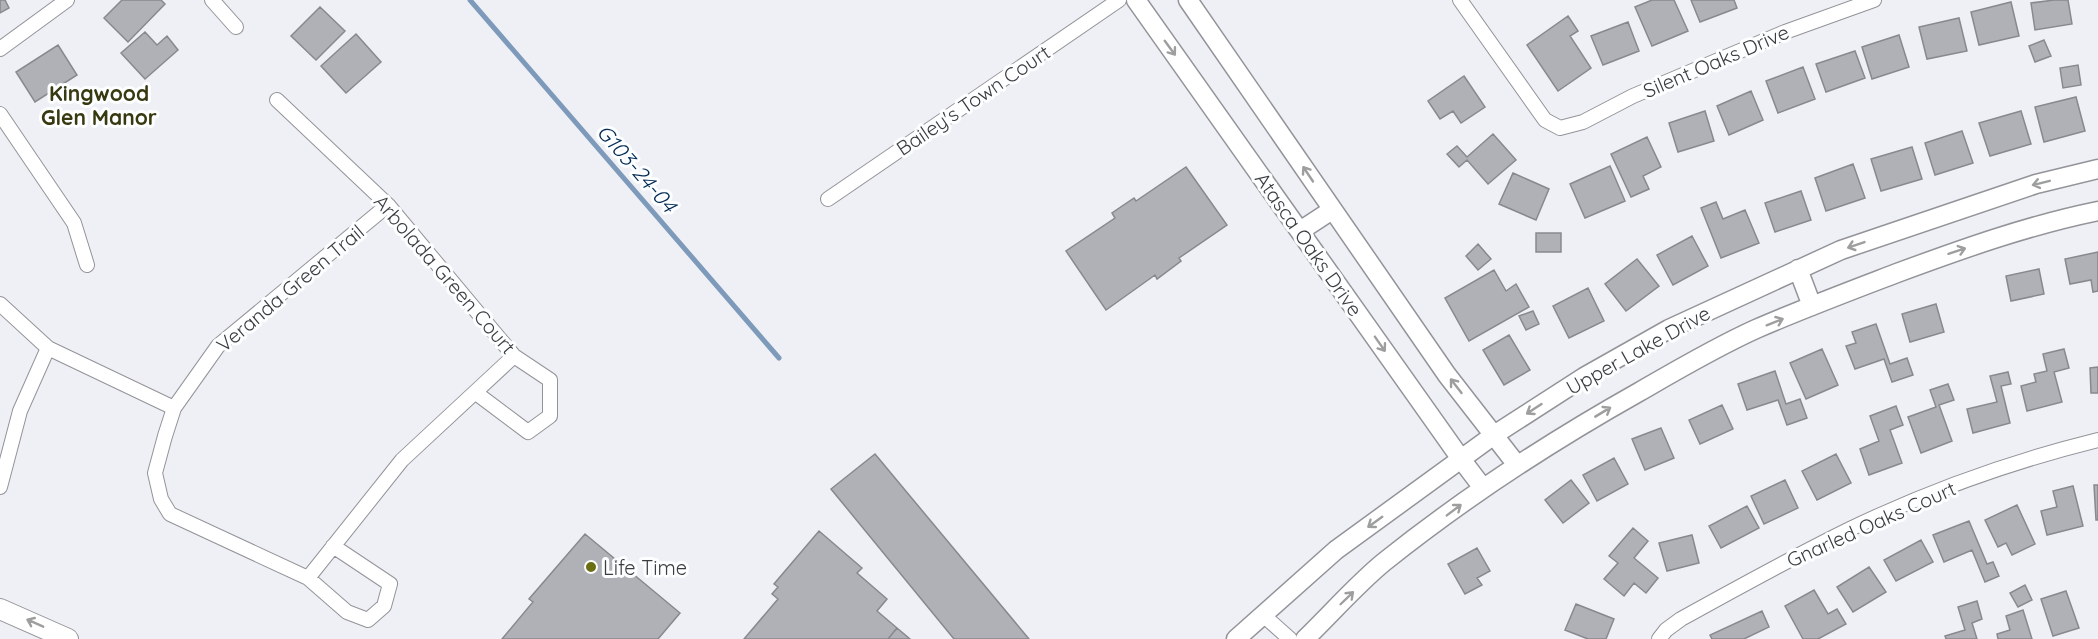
<svg xmlns="http://www.w3.org/2000/svg" width="2098" height="639" viewBox="0 0 2098 639" font-family="Quicksand,sans-serif">
<rect width="100%" height="100%" fill="#eff0f5"/>
<g fill="none" stroke-linecap="round" stroke-linejoin="round">
<path stroke="#7e9aba" stroke-width="5" d="M470,0L779,358"/>
</g>
<path fill="#b0b1b6" stroke="#87898d" stroke-width="1.5" d="M0,0H5L9,8L0,13Z
M122,0H161L165,4L128,42L104,18Z
M1652,0H1674L1688,31L1652,46L1635,7Z
M1691,0H1734L1737,8L1700,22Z
M2054,0H2068L2072,24L2035,30L2031,3Z
M2011,2L2019,36L1979,45L1971,12Z
M320,7L345,31L316,60L291,36Z
M1568,16L1578,31L1570,36L1591,68L1558,91L1527,45Z
M1959,18L1967,51L1927,59L1919,27Z
M1628,22L1639,51L1603,65L1591,36Z
M145,32L157,45L167,36L178,50L145,79L121,53Z
M356,34L381,62L346,93L321,66Z
M1899,35L1909,67L1872,79L1862,47Z
M2044,40L2051,56L2035,62L2029,46Z
M58,45L77,75L35,102L16,72Z
M1855,51L1865,78L1826,92L1816,64Z
M2078,65L2081,85L2063,88L2060,68Z
M1803,67L1815,99L1778,113L1766,81Z
M1464,76L1485,107L1461,123L1453,111L1440,119L1428,101Z
M1751,91L1763,120L1729,135L1717,106Z
M2076,97L2085,131L2044,142L2035,107Z
M1705,111L1714,141L1678,152L1669,123Z
M2021,111L2031,144L1990,156L1979,123Z
M1962,131L1973,163L1935,175L1925,143Z
M1493,134L1516,160L1488,184L1467,160L1459,167L1447,154L1457,146L1467,157Z
M1647,137L1661,167L1643,176L1649,189L1631,197L1611,154Z
M1912,147L1922,179L1881,191L1871,159Z
M1853,164L1865,198L1826,211L1815,178Z
M1610,166L1625,201L1585,218L1570,184Z
M1186,167L1227,225L1179,258L1181,261L1157,279L1155,275L1106,310L1066,251L1115,218L1112,213L1134,198L1136,201Z
M1513,173L1549,189L1536,220L1499,204Z
M1801,191L1811,220L1775,232L1765,203Z
M1716,202L1723,219L1745,210L1759,243L1721,258L1701,208Z
M1536,233H1561V252H1536Z
M1692,236L1708,266L1673,285L1657,255Z
M1478,244L1491,259L1478,270L1466,256Z
M2098,252V291L2093,292L2091,280L2070,284L2065,259Z
M1637,259L1659,286L1626,311L1605,284Z
M2039,269L2044,294L2011,301L2006,276Z
M1494,270L1506,291L1516,284L1529,307L1469,341L1445,298Z
M1588,288L1604,321L1569,338L1553,306Z
M1936,304L1944,332L1910,342L1902,314Z
M1533,311L1539,324L1526,330L1519,316Z
M1876,324L1890,364L1907,358L1913,375L1892,382L1884,359L1855,369L1846,346L1856,343L1852,332Z
M1509,335L1530,370L1504,385L1483,350Z
M1822,349L1838,385L1806,399L1790,363Z
M2064,349L2069,368L2054,372L2062,402L2027,411L2021,386L2036,382L2034,374L2047,371L2043,354Z
M2098,367V393H2091L2090,368Z
M1775,371L1786,404L1800,399L1807,418L1787,425L1778,400L1747,410L1738,384Z
M2008,372L2011,384L2001,386L2010,423L1973,433L1967,409L1997,402L1990,376Z
M1948,384L1954,400L1939,405L1952,441L1921,453L1908,417L1936,407L1930,390Z
M1722,405L1733,429L1700,444L1689,420Z
M1896,406L1903,425L1890,430L1902,463L1869,475L1860,449L1879,441L1870,416Z
M1661,428L1674,458L1645,470L1632,439Z
M875,454L1029,639H954L831,489Z
M1836,454L1851,483L1817,500L1802,471Z
M1614,458L1628,484L1597,501L1583,475Z
M1571,480L1589,503L1563,523L1545,500Z
M1785,480L1798,508L1764,524L1751,496Z
M2094,485H2098V520H2096Z
M2073,486L2083,526L2047,535L2041,511L2057,507L2053,491Z
M2017,505L2035,544L2012,555L2006,543L1998,547L1985,520Z
M1747,506L1759,528L1721,548L1709,526Z
M1969,521L1987,564L1993,562L1999,576L1985,582L1972,550L1944,562L1933,535Z
M1633,528L1648,541L1634,558L1658,578L1646,593L1634,583L1624,596L1604,579L1618,563L1609,556Z
M819,531L862,568L857,573L887,599L877,611L897,628L888,639H744L778,599L772,594L778,587L774,584Z
M585,534L680,613L658,639H502L533,602L529,599Z
M1692,535L1699,563L1667,571L1659,543Z
M1921,540L1933,562L1896,581L1884,560Z
M1477,548L1490,571L1477,578L1482,585L1465,594L1448,564Z
M1869,567L1886,592L1853,612L1837,587Z
M2025,585L2032,600L2018,607L2010,593Z
M1814,590L1828,614L1837,609L1846,624L1818,639H1803L1785,606Z
M2066,591L2079,628L2053,636L2041,599Z
M1977,601L1982,619L1972,623L1977,639H1946L1945,636L1965,630L1958,607Z
M1576,604L1614,619L1606,639H1588L1565,630Z
M2023,610L2032,639H1998L1997,634L2010,630L2006,616Z
M1762,611L1769,627L1744,639H1712L1710,635Z
M897,628L910,639H888Z"/>
<g fill="none" stroke-linecap="round" stroke-linejoin="round">
<defs>
<path id="minor" d="M212,0L236,27
M1460,0L1545,120L1560,128L1583,122L1633,96L1785,32L1874,0
M0,49L67,0
M277,100L388,205L514,356L550,380V416L528,432L476,393
M0,114L74,223L87,265
M828,199L1119,0
M0,304L48,348L174,408
M0,487L20,411L48,348
M333,546L390,584L384,606L368,620L347,612L308,578L170,514L161,499L155,473L165,436L174,408L218,346L388,205
M308,578L402,460L514,356
M1263,615L1290,639
M1659,639L1666,630L1681,619C1737,588 1793,557 1850,529C1929,491 2013,461 2098,440"/>
<path id="tertiary" d="M1136,0L1461,459L1483,488
M1188,0L1447,375L1517,465
M1300,231L1332,210
M1798,269L1812,306
M1236,639L1336,550L1494,435L1584,377L1669,329L1841,250L2036,184L2098,169
M1305,639C1331,614 1356,585 1384,562C1464,498 1550,442 1639,392C1677,370 1716,347 1756,329C1802,309 1850,291 1897,273C1962,249 2029,225 2098,211"/>
<path id="secondary" d="M0,609L68,639"/>
</defs>
<use href="#minor" stroke="#939499" stroke-width="16"/>
<use href="#tertiary" stroke="#939499" stroke-width="21"/>
<use href="#secondary" stroke="#939499" stroke-width="22"/>
<use href="#minor" stroke="#fff" stroke-width="14"/>
<use href="#tertiary" stroke="#fff" stroke-width="18"/>
<use href="#secondary" stroke="#fff" stroke-width="20"/>
</g>
<defs><path id="oneway-shaft" d="M-6 0H5M1.5-3L5.5 0L1.5 3" fill="none" stroke-width="1.6" stroke-linecap="round" stroke-linejoin="round" transform="scale(1.5)"/></defs>
<g stroke="#9d9e9e">
<use href="#oneway-shaft" transform="translate(1170 48) rotate(54)"/>
<use href="#oneway-shaft" transform="translate(1308 174) rotate(-124)"/>
<use href="#oneway-shaft" transform="translate(2041 183) rotate(166)"/>
<use href="#oneway-shaft" transform="translate(1856 245) rotate(161)"/>
<use href="#oneway-shaft" transform="translate(1957 251) rotate(-18)"/>
<use href="#oneway-shaft" transform="translate(1775 322) rotate(-22)"/>
<use href="#oneway-shaft" transform="translate(1380 344) rotate(55)"/>
<use href="#oneway-shaft" transform="translate(1456 386) rotate(-128)"/>
<use href="#oneway-shaft" transform="translate(1534 409) rotate(147)"/>
<use href="#oneway-shaft" transform="translate(1603 412) rotate(-31)"/>
<use href="#oneway-shaft" transform="translate(1454 510) rotate(-37)"/>
<use href="#oneway-shaft" transform="translate(1375 522) rotate(144)"/>
<use href="#oneway-shaft" transform="translate(1347 598) rotate(-44)"/>
<use href="#oneway-shaft" transform="translate(35 623) rotate(-156)"/>
</g>
<circle fill="#6c6e12" stroke="#fdfeff" stroke-width="2" cx="591" cy="567" r="6"/>
<g text-anchor="middle" dominant-baseline="central" stroke-width="6" stroke-linejoin="round" paint-order="stroke">
<g font-size="20" fill="#3b3c3e" stroke="#fdfeff">
<text transform="translate(1716 61) rotate(-23)">Silent Oaks Drive</text>
<text transform="translate(973 100) rotate(-34)">Bailey's Town Court</text>
<text transform="translate(1309 244) rotate(55)">Atasca Oaks Drive</text>
<text transform="translate(445 274) rotate(49)">Arbolada Green Court</text>
<text transform="translate(290 288) rotate(-40)">Veranda Green Trail</text>
<text transform="translate(1638 350) rotate(-29)">Upper Lake Drive</text>
<text transform="translate(1871 524) rotate(-24)">Gnarled Oaks Court</text>
</g>
<g font-size="20" fill="#3b3c3e" stroke="#fdfeff" text-anchor="start">
<text x="603" y="567">Life Time</text>
</g>
<g font-size="21" font-weight="bold" fill="#383910" stroke="#fdfeff">
<text x="99" y="93">Kingwood<tspan x="99" dy="24">Glen Manor</tspan></text>
</g>
<g font-size="21" font-style="italic" fill="#002953" stroke="#fdfeff">
<text transform="translate(637 168) rotate(49)">G103-24-04</text>
</g>
</g>
</svg>
